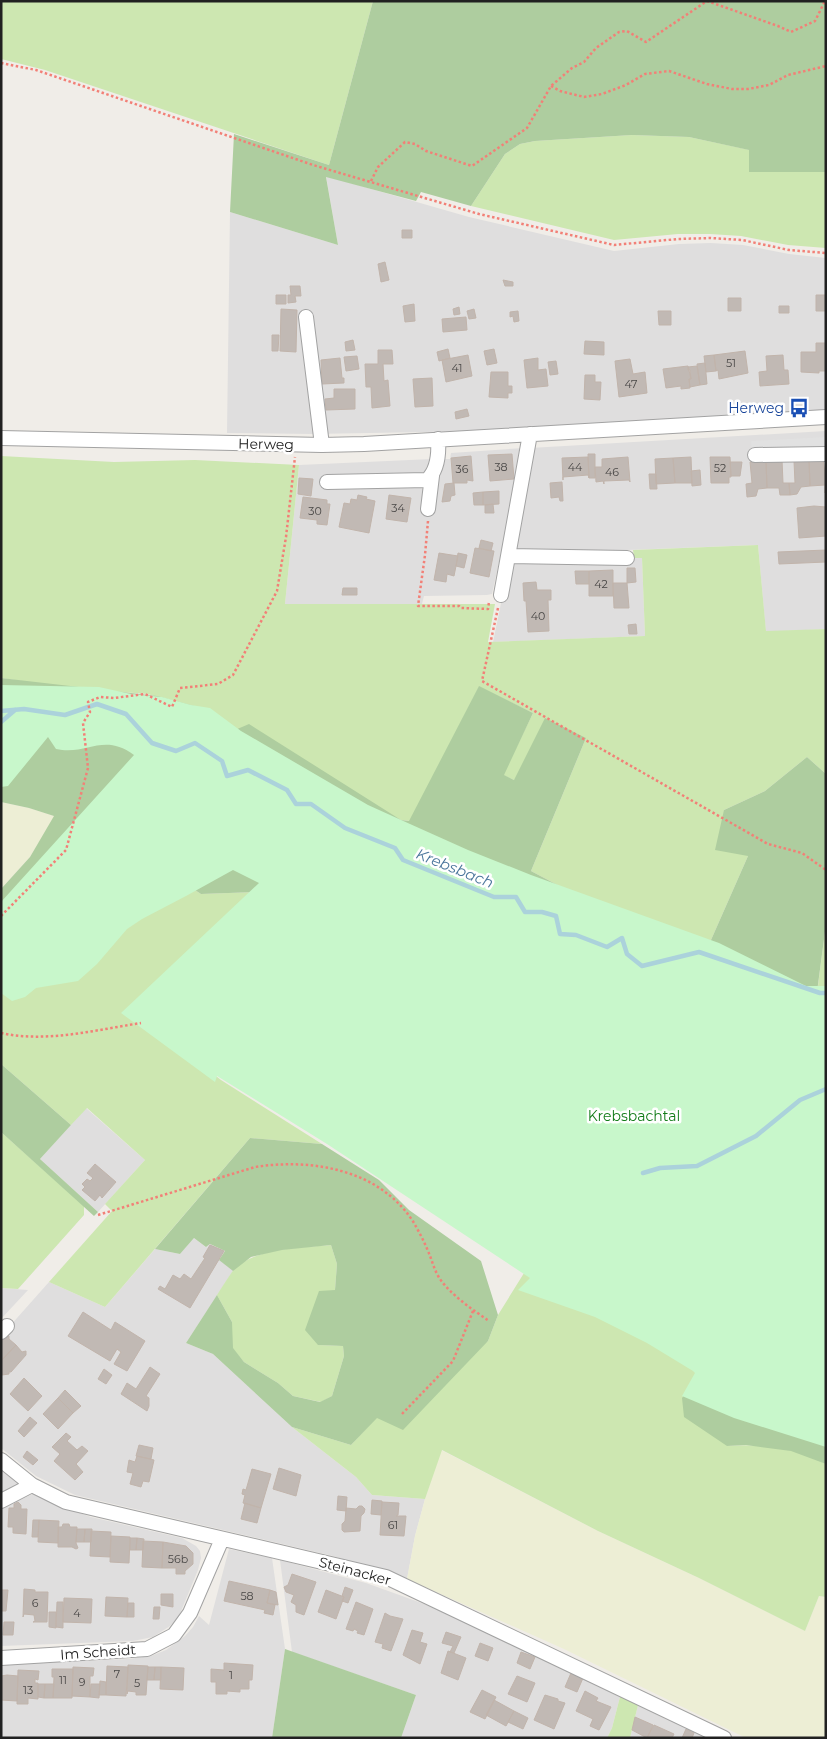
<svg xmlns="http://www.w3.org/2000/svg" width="827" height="1739" viewBox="0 0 827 1739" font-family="Montserrat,sans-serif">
<rect width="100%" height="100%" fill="#f0ede8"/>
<path fill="#dfdede" d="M326,176L469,217L614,251L679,244L711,243L743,245L789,254L826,258V413L531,430L313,434L227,433L230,212L338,245Z
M826,431V629L766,632L758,545L575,552V560L642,558L645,636L493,642L511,555L530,448Z
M524,448L507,539H504L492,594L487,595L424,596L422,604H285L299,465L432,459L426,471L419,474L411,483L423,489L425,499L432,513L442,459H450L451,453Z
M86,1108L145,1160L98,1212L40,1159Z
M194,1238L206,1247L210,1244L226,1251L220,1260L233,1271L186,1343L213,1354L292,1427L356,1477L372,1495L425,1499L415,1536L407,1579L333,1556L75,1495L36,1476L1,1448V1336L49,1282L105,1307L155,1249L180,1254Z
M1,1288L28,1290L1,1319Z
M1,1470L18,1483L28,1490L1,1502Z
M33,1494L54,1504L91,1517L182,1538L196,1546L200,1551L201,1558L198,1570L179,1616L170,1626L153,1637L133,1641L1,1646V1508Z
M229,1549L272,1558L285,1649L272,1738H1V1664L128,1659L151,1656L166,1650L185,1636L193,1627L199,1616L209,1625Z
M280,1560L366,1583L416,1601L445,1612L621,1693L612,1728L607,1738H401L416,1695L292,1652Z
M639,1701L713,1738H630Z"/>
<path fill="#edeed5" d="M1,802L29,808L55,816L30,857L1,889Z
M441,1450L598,1531L699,1578L805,1631L819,1596L826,1597V1738H746L564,1649L407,1579L415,1536L425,1499Z"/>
<path fill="#cde7b1" d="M1,1H373L329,165L45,70L1,59Z
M632,135L689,137L750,150L749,172H826V248L788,245L741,236L710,234H678L614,240L471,206L505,154L520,144L535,141Z
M1,456L114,462L195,460L299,465L285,604H495L488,642L645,636L642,558H634L633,550L758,545L766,631L826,629V774L807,757L765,791L724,810L748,856L711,940L648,933L531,871L586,738L514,780L503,775L533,713L479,687L410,821L401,820L235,730L213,711L147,694L70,688L1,678Z
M186,884L201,894L257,892L135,1013L221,1080L322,1144L250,1138L105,1307L49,1282L112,1211L105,1204L145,1160L87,1108L71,1125L1,1064V988L113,932Z
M826,924V993H817Z
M1,1132L84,1206V1215L18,1289L1,1288Z
M649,1221L727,1446C760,1443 797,1448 826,1464V1597L819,1596L805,1631L699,1578L598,1531L442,1450L425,1499L372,1495L356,1477L292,1427L351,1445L377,1417L488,1341L498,1315L529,1265Z
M331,1245L337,1264L335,1290L318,1345L343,1346L344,1356L332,1396L321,1402L293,1396L278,1383L244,1362L232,1348V1322L217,1295C222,1287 227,1279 232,1272C253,1247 301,1248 331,1245Z
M621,1693L639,1701L630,1738H607L612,1728Z"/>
<path fill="#aecd9f" d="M373,1H826V172H749V150L689,137L632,135L535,141L520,144L505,154L471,206L421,192L416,201L326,177L338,245L230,212L234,134L329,165Z
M1,678L157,696L213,711L235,730L249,724L401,820L409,821L479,686L533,713L504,775L514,780L545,718L586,738L531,871L648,933L711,940L748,856L715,850L724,810L765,791L807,757L826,774V924L817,992L268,882L257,892L201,894L186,884L1,988V889L30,857L54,816L29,808L1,802Z
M1,1064L71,1125L40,1159L98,1212L94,1216L1,1132Z
M250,1138L322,1144L379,1180L409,1210L481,1261L498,1315L488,1341L403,1430L377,1418L351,1445L292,1427L213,1354L186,1343L217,1295L232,1322L233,1348L244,1362L278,1383L293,1396L320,1402L332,1396L344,1356L343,1346L318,1345L305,1330L319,1291L335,1290L337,1264L331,1245L282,1250L251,1257L233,1271L219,1260L225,1251L210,1244L206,1247L194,1238L180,1254L155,1249Z
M826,1223V1464L791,1451L746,1445L727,1446L684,1417L682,1398Z
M285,1649L416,1695L401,1738H272Z"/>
<path fill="#c8f7cb" d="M1,685L99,687L131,694L162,697L191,705L210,708L241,731L368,805L410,824L468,850L531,875L719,943L806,986H826V1447L734,1418L682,1396L695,1373L693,1371L647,1343L595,1317L518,1290L530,1278L327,1144L217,1076L215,1082L121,1013L259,883L233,870L186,896L142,919L127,929L97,964L78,981L36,988L25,997L12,1001L1,993V902L134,755C103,732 87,756 56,749L48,737L8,786L1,787Z"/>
<path fill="#e1e1e1" d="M826,437V448L752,452L751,441Z"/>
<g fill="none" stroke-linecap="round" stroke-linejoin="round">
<path stroke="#abd2db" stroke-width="4.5" d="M1,711L24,709L65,715L97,704L126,714L152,743L176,751L195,743L222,761L227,776L248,770L287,790L296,804H311L345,828L395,848L403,860L494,897H516L525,912H542L556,916L560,934L576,935L607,947L622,938L627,954L642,966L699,952L820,993H826
M1,722L15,710
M643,1173L660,1168L697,1166L756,1136L800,1100L826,1089"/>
</g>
<path fill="#c1b9b4" stroke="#c1b4ab" d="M402,230H412V238H402Z
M385,262L389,280L381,282L378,264Z
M503,280L513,282V286H505Z
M290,286H300L301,296H295L296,302L288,303V295H291Z
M276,295H286V304H276Z
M816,295H826V311H816Z
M728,298H741V311H728Z
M414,304L415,321L405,322L403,306Z
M779,306H789V313H779Z
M459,307L460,314L454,315L453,309Z
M281,309L297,310L296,352L280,351Z
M474,309L476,318L469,319L467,311Z
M518,311L519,321L514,322L513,316L510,317V312Z
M658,311H671V325H659Z
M466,317L467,330L443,332L442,319Z
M272,335H279L278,351H272Z
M353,340L355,350L346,351L345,342Z
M585,341L604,342V355L584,354Z
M816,343H826V371H819V373L801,372V352H816Z
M448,349L450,358L439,361L437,352Z
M494,349L497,363L487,365L484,351Z
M378,350H392L393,364H383L384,381L388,380L390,406L372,408L371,387H366L365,364H378Z
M745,351L748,373L719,379L718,370L716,371L714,355Z
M468,355L472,376L446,382L442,360Z
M714,355L716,371L706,372L704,356Z
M783,355L784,370H788L789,384L760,386L759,372L767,371L766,356Z
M357,356L359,369L346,371L344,357Z
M340,358L342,378H344V383L322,384L321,360Z
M538,358V370L546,369L548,386L527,388L524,360Z
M630,359L633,374L645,372L647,393L619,397L615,361Z
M556,361L558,374L550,375L548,362Z
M705,363L707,384L700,385L697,364Z
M688,366L691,379H689L690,388L681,389V386L666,388L663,369Z
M697,366L700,385L690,387L689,379H691L690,370H688V367Z
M491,372H508V386H512V393H508V398L489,397Z
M585,375H595V382H601L600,400L584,399Z
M432,378L433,406L415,407L413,379Z
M334,389H355V409L326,410L325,399L334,398Z
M467,409L469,416L456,419L455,412Z
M512,454L514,479L490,481L488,455Z
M588,454H595V478H589Z
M471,456L473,481L467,480V483H453L451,458Z
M588,457L589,478L588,475L563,477V480L562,458Z
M628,457L630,482L629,480L604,481V484L603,481L596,482L595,467H602V459Z
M691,457L692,483H675L673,458Z
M710,457H730L731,477H729V483H711Z
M673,458L675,483L656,484L655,459Z
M823,459L826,481L825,493V485L810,486L809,460Z
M782,460L783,483H789L790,495H780L779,488H767L766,461Z
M809,460L810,486L801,487L797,494L790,495L789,483H795L794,461Z
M766,461L767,488L758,489L756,496L747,497L746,484L752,483L750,462Z
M730,462H742L740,476H731Z
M700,470L701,485L692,486L691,471Z
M649,474H656L657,489H650Z
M299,478L313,479L311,496L298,494Z
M562,482L563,501H560L559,497L551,498L550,483Z
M454,483L455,495L451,496L450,501L442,502L445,484Z
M499,491V504L483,505V492Z
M483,492V505H474L473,493Z
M358,495L367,497L366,499L375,501L369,533L339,527L344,503L350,504L351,499L357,500Z
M389,495L411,498L407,522L386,519Z
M303,497L327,500V504H330L327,525L317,524V520L300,518Z
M493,504L494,513H485V505Z
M814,506L826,507V536L799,538L797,508Z
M481,540L493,543L491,551L479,548Z
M475,548L494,551L489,577L470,573Z
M826,550V562L779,564L778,552Z
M439,553L458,556L454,576L447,574L446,582L434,580Z
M458,553L467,555L464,568L456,566Z
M627,568H635L636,582L627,583Z
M613,570V596H589V571Z
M575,571H589V584H576Z
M536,582L537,590H551V600H548L549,631L528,632L526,601H524L523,583Z
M613,583H627L629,608H614Z
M343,588H357V595H342Z
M636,624L637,634H629L628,625Z
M95,1164L116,1182L102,1198L100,1195L95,1201L82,1190L85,1187L82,1184L87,1179L90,1181L93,1178L87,1173Z
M210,1245L224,1251L190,1308L158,1289L160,1286L165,1289L173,1275L180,1279L184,1274L191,1279L205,1258L203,1257Z
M83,1312L111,1330L115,1322L145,1341L127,1371L114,1364L121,1352L117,1349L110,1361L68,1336Z
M5,1336H9V1339L16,1345L1,1361V1340Z
M16,1345L22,1352L26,1351V1355L11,1372H9V1374L2,1375L1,1361Z
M150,1367L160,1374L146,1396L149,1398V1406L147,1411L121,1394L127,1383L136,1389Z
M104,1369L112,1375L106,1384L98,1379Z
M24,1378L42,1396L28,1411L10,1394Z
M65,1390L81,1406L73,1413L58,1398Z
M58,1398L73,1413L58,1429L43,1414Z
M30,1417L37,1423L24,1437L18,1431Z
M66,1433L71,1437L67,1441L77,1450L82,1446L88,1451L76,1464L83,1472L75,1480L54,1461L60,1454L52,1447Z
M139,1445L153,1448L151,1459L136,1456Z
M27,1451L38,1460L33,1465L23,1457Z
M137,1456L154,1460L149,1482L143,1481L141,1487L130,1484L133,1473L127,1472L129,1460L135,1462Z
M279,1468L301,1475L296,1496L273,1489Z
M252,1469L271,1474L261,1508L243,1503L245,1495L242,1494L243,1489L246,1490Z
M338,1496L347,1497L346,1511L337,1510Z
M372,1500L382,1501L381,1515L371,1514Z
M18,1502L21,1505V1509H27L26,1534L13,1533V1527H8L9,1508H14V1504Z
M382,1502L399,1503L398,1515L396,1516H406L404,1536L380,1535Z
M245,1503L261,1508L257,1523L241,1519Z
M359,1506H362L365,1509L364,1513L361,1516L360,1531L344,1532L342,1530V1524L345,1521L346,1508L356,1509Z
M33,1520H39L38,1537H32Z
M39,1520L59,1521L58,1543L38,1542Z
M63,1524H69L70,1527H77L76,1543L78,1548L76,1549L72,1547H58V1527H62Z
M77,1529H85L84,1542H76Z
M85,1529H92L91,1542H84Z
M91,1531L111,1532L110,1557L90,1556Z
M111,1536L130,1537L129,1563L110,1562Z
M130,1538H137L136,1550H130Z
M137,1538L144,1539L143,1550H136Z
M143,1541L163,1542L162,1568L142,1567Z
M163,1542L186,1546L193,1553V1564L185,1571V1574H176V1568H162Z
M292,1574L316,1582L304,1615L296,1612V1605L291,1602L294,1595L286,1592L284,1587L288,1585Z
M229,1581L270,1590L267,1603L275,1605L273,1615L264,1613L265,1610L224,1601Z
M345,1587L353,1590L348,1603L342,1601L344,1597L342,1596Z
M24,1589L35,1590V1592H48L47,1622H33L35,1621L34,1615L24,1614L23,1617Z
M1,1590H8L6,1611H1Z
M270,1590L276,1592L278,1605L267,1603Z
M326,1590L344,1597L336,1619L318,1612Z
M161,1594H173V1607L161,1605Z
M106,1597L128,1598L127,1617L105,1616Z
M64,1598L92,1599L91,1623L63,1622Z
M57,1602H63V1628L56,1627Z
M356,1602L373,1609L364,1635L357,1633L358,1631L354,1629L353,1631L346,1629Z
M128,1603H134V1617H127Z
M154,1607H160L159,1619H153Z
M49,1612H56V1628L49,1627Z
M385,1613L390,1616L403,1619L391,1651L382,1648L383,1644L375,1642Z
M4,1622H14L13,1635H3Z
M412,1630L423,1633L420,1642L427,1644L420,1664L403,1655Z
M446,1632L461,1637L454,1653L450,1652L453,1646L442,1643Z
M480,1643L493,1648L488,1661L475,1656Z
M448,1651L466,1658L458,1680L441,1673Z
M521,1652L535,1657L530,1669L517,1663Z
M224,1663L253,1665L252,1680H249V1689H240V1692L227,1691V1694H216V1682H211V1669L224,1670Z
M128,1665L148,1666L146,1695H136V1692L128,1691L127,1694Z
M107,1666L128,1667L126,1696L106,1695Z
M73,1667L94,1668L93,1676H90V1697L72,1696Z
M148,1667H155L154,1680H147Z
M155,1667H161V1680H154Z
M161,1667L184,1668L183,1690L160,1689Z
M52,1669H73L72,1698H53L54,1677H52Z
M18,1670L39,1671L38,1680L35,1679V1683H38V1699L28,1698V1704H17Z
M571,1673L583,1678L577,1692L565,1687Z
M7,1675L18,1676L17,1701L1,1700V1676Z
M517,1676L535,1683L527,1702L508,1694Z
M100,1681L106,1682V1695H99Z
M38,1684H45L44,1698L38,1697Z
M45,1684H54L53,1698H44Z
M91,1684H100L99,1698L90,1697Z
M482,1690L496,1697L485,1719L470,1712Z
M585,1691L598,1698L596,1701L611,1707L599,1730L590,1726L593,1719L576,1711Z
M545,1695L558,1699V1701L565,1703L554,1729L534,1720Z
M494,1700L514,1711L506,1726L486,1715Z
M514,1711L528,1718L523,1729L508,1722Z
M635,1717L653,1725L647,1738L632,1730Z
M654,1725L674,1734L672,1738H647Z
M686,1729L694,1733L692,1738H682Z"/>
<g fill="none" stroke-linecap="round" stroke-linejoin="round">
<defs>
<path id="minor" d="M306,317L322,445
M1,438L322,445L364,444L826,417
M755,455L826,454
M327,482L427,480C438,470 439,453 438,439
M428,509L432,476
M509,556L627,558
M501,595L530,434
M1,1332L7,1326
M1,1460L32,1485L66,1502L386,1577L724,1738
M1,1501L32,1485
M1,1658L147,1649L174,1635L190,1613L222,1539"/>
</defs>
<use href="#minor" stroke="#a2a2a2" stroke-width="16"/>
<path stroke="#f28077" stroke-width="2.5" stroke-dasharray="2.5 2.5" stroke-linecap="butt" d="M1,63L36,70L313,165L479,214L614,245L678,239L711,238L742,240L789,250L826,253
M551,86L560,91L584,97L602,94L626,85L645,74L669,71L707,84L732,89H748L769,85L788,75L826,66
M371,181L378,167L405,142L415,144L426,151L472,166L527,128L551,86L572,68L584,62L596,48L619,32L627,31L646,42L707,1L778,26L791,32L815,21L825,1
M428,521L425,555L418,606H459L461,608L488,609L489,602
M498,608L482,681L768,844L802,853L826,870
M1,916L66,850L88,768L83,723L90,712L88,702L100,697L114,698L145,694L172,707L180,688L218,684L233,675L277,591L286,537L295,457
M1,1033C47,1043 95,1030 141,1023
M98,1215L255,1167C313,1158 381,1170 414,1223C419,1232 424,1241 428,1251C432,1260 434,1270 440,1279C451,1295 473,1310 489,1321
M402,1414L453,1361L473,1311"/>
<use href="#minor" stroke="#fff" stroke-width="14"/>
</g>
<defs>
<symbol id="bus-bare" viewBox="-9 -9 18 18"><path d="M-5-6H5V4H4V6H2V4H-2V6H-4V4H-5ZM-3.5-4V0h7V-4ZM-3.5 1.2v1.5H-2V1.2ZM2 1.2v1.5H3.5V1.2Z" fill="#1a4fb4" stroke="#fff" stroke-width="2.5" paint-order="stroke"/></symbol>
</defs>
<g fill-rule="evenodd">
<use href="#bus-bare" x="785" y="394" width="28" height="28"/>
</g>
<g text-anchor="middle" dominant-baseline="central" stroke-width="5" stroke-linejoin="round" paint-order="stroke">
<g font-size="11" fill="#494746">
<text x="731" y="363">51</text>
<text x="457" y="368">41</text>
<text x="631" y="384">47</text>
<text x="501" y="467">38</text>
<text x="575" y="467">44</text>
<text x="720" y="468">52</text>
<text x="462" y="469">36</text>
<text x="612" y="472">46</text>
<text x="398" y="508">34</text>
<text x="315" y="511">30</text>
<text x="601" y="584">42</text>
<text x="538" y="616">40</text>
<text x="393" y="1525">61</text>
<text x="178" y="1559">56b</text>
<text x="247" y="1596">58</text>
<text x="35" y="1603">6</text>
<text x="77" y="1613">4</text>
<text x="117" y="1674">7</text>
<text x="231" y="1675">1</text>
<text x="63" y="1680">11</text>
<text x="82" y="1682">9</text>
<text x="137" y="1683">5</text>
<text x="28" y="1690">13</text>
</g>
<g font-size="14" fill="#164399" stroke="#fff" text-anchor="end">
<text x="784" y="408">Herweg</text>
</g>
<g font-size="14" fill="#212121" stroke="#fff">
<text transform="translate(266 444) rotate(1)">Herweg</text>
<text transform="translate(355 1571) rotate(15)">Steinacker</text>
<text transform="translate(98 1652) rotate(-4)">Im Scheidt</text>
</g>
<g font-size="14" fill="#127b18" stroke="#fff">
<text x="634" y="1116">Krebsbachtal</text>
</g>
<g font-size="15" font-style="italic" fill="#4b769c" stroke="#fff">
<text transform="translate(455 868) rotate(22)">Krebsbach</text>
</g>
</g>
<rect width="827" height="1739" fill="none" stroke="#212121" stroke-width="5"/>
</svg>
